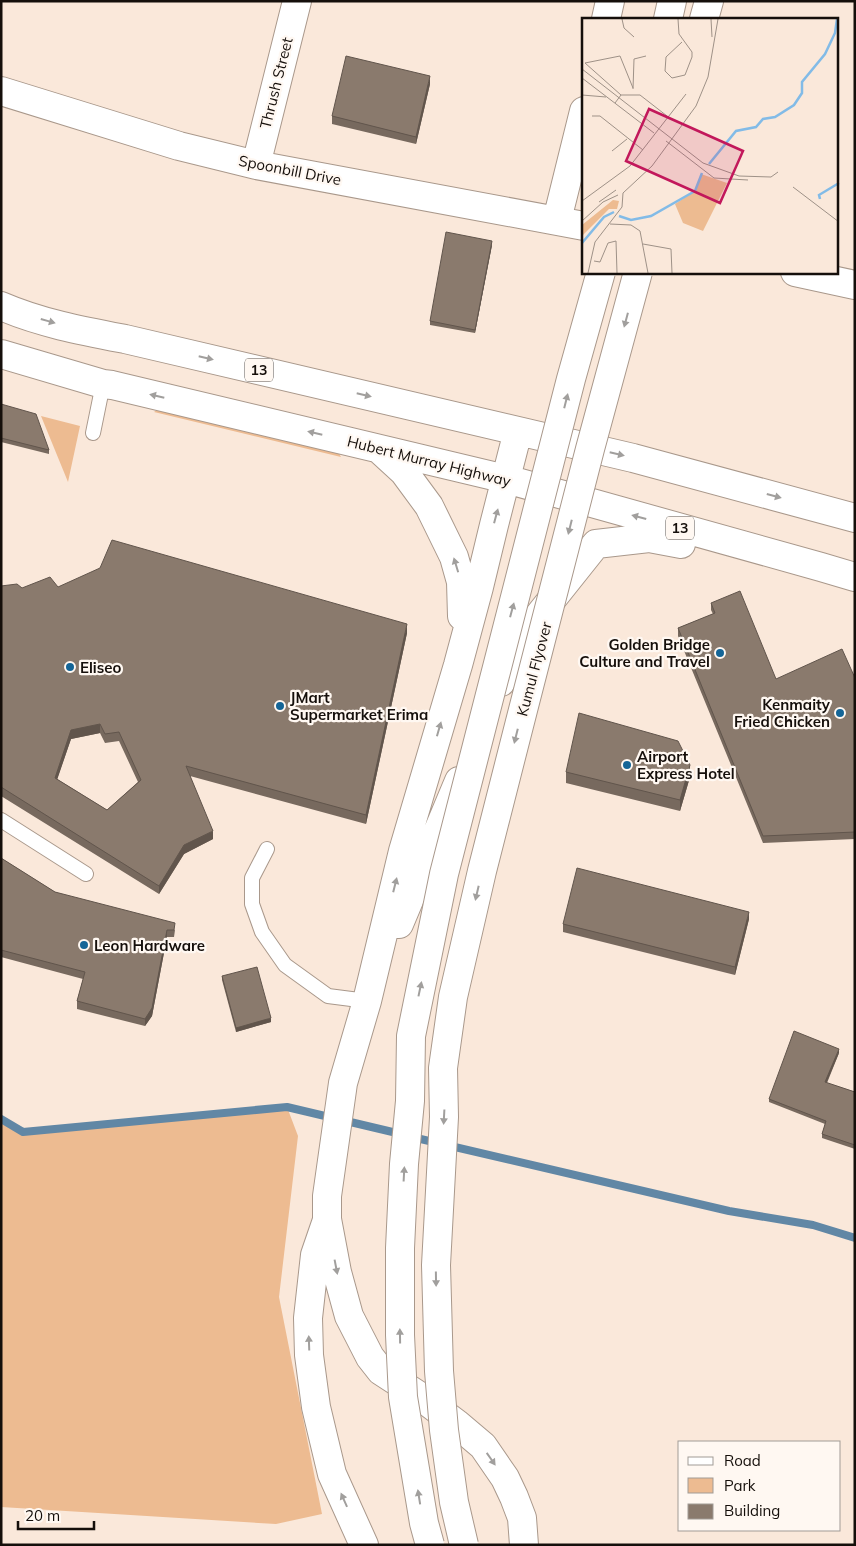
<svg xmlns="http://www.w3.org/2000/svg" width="856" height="1546" viewBox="0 0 856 1546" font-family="Mulish,sans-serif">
<rect width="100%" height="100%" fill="#fae8da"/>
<path fill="#edbb91" d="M162,406L337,450L341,457L154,412Z
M41,416L80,426L68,482Z
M287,1107L298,1136L279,1297L322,1514L276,1524L1,1507V1119L23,1132Z"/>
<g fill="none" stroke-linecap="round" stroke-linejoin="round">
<path stroke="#6187a5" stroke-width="8" d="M1,1119L23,1132L287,1107L401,1134
M412,1137L729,1211L813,1225L855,1238"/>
<defs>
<path id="service" d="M93,433L103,384
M1,820L86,874
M267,849L252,878V904L262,932L285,965L328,996L367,1001"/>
<path id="minor" d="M606,19L610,1
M1,91L179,146L256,165L584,226
M256,165L297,1
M557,220L584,111
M795,272L855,285"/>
<path id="trunk" d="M668,19L672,1
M704,19L709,1
M1,306C40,323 83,331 125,339L633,458L855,518
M1,354L103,384L112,385L506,479L821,567L855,577
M518,431L494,525L479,587L458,665L403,851L367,1001L343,1083L327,1196V1219L337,1272L349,1316L370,1357L381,1371L421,1397L457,1424L483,1446L505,1478L514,1497L522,1518L524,1545
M380,450L404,472L429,506L454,557L461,582L462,616
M501,682L513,653L537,618L596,544L649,538L681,544
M399,924L459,781
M326,1223L315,1255L308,1318L309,1355L316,1407L332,1474L364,1545"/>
</defs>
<use href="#service" stroke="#a9988b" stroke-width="16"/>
<use href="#minor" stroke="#a9988b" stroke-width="30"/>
<use href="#trunk" stroke="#a9988b" stroke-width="30"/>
<use href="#service" stroke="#fff" stroke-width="14"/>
<use href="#minor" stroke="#fff" stroke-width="28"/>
<use href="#trunk" stroke="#fff" stroke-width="28"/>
<defs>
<path id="trunk-bridge" d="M430,1545L424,1523L403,1397L400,1335V1248L404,1164L410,1101L411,1036L444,874L571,379L601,272
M464,1545L454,1502L444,1430L439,1371L436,1265L444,1117L443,1068L453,997L482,871L523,710L590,449L638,272"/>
</defs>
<use href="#trunk-bridge" stroke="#a9988b" stroke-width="30" stroke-linecap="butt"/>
<use href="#trunk-bridge" stroke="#fff" stroke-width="28"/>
</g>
<path fill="#77695e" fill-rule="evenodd" d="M430,84L416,144L332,124V116Z
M492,245L475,333L430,325V321Z
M1,404L49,450V454L1,442Z
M1,586L22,588L58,587L407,633L366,824L190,776L213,839L184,854L159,894L1,796ZM100,733L105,743L119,741L138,782L107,810L57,779L71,739Z
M711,603L776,679L855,678V839L763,843L678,636V628L713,614L711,610Z
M566,772L690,777L680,811L566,783Z
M1,858L55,892L175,930L174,937H167L152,1016L145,1026L77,1009V1001L83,979L1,957Z
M749,919L735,975L563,932V924Z
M222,976L271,1022L236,1032L222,980Z
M839,1053L827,1083L855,1092V1149L822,1138V1134L825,1124L769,1102V1099Z"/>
<path fill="#61554c" d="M430,76V84L416,144V137Z
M492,241V245L475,333V330Z
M407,624V633L366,824V815Z
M100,724V733L71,739L55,786V778L71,730Z
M690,765V777L680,811V800Z
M213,831V839L184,854L159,894V886L184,845Z
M749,912V919L735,975V967Z
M167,930V937L152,1016L145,1026V1019Z
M271,1018V1022L236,1032V1028Z
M839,1049V1053L825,1086V1082Z"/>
<path fill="#8a7a6d" stroke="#61554c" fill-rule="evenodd" d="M346,56L430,76L416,137L332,116Z
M446,232L492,241L475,330L430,321Z
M1,404L36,414L49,450L1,438Z
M112,540L407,624L366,815L186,766L213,831L184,845L159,886L1,787V586L17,584L22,588L50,577L58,587L100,568ZM100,724L105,734L119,732L141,780L107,810L55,778L71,730Z
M740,591L776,679L842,649L855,678V832L763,836L678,628L715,613L711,603Z
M579,713L678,741L690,765L680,800L566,772Z
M1,858L55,892L175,923L174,930H167L152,1008L145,1019L77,1001L85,972L1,950Z
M577,868L749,912L735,967L563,924Z
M257,967L271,1018L236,1028L222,976Z
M794,1031L839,1049L825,1082L855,1092V1145L822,1134L826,1121L769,1099Z"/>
<defs><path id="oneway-solid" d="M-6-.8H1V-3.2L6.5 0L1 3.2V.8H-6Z" transform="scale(1.25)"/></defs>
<g fill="#a19f9d">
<use href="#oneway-solid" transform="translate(626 320) rotate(105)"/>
<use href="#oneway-solid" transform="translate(48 321) rotate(16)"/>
<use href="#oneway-solid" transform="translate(206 358) rotate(13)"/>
<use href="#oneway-solid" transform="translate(364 395) rotate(13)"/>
<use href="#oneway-solid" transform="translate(157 396) rotate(-167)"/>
<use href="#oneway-solid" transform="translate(566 401) rotate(-76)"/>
<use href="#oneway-solid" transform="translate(315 433) rotate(-167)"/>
<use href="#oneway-solid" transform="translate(617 454) rotate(13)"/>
<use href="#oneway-solid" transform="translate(774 496) rotate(15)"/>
<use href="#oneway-solid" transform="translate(496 516) rotate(-75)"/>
<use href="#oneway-solid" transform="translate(639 517) rotate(-165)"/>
<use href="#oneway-solid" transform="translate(570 527) rotate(104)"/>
<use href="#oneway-solid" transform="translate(456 565) rotate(-107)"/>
<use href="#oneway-solid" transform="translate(512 610) rotate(-75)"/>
<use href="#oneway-solid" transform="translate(439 729) rotate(-74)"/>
<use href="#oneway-solid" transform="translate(516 736) rotate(104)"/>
<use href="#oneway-solid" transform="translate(395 885) rotate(-76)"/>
<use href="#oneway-solid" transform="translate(477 893) rotate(103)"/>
<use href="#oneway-solid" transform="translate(420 989) rotate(-78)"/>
<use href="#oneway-solid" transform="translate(444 1117) rotate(93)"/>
<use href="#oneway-solid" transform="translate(404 1174) rotate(-87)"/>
<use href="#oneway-solid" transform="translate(336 1267) rotate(79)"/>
<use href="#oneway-solid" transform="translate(436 1279) rotate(89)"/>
<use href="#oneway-solid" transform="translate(400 1336) rotate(-91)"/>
<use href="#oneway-solid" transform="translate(309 1343) rotate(-92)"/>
<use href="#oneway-solid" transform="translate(491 1459) rotate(55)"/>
<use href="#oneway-solid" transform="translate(419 1497) rotate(-99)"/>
<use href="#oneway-solid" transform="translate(344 1500) rotate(-114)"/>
</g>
<g fill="#146597" stroke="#fff8f2" stroke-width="2">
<circle cx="720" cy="653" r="5"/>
<circle cx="70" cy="667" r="5"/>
<circle cx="280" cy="706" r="5"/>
<circle cx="840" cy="713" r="5"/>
<circle cx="627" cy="765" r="5"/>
<circle cx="84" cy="945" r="5"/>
</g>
<g text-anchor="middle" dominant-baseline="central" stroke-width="4.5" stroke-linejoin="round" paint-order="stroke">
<g fill="#fff8f2" stroke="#5b5550" stroke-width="1">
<rect x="245" y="358.5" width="28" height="23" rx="4"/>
<rect x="666" y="516.5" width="28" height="23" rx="4"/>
</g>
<g font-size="14" font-weight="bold" fill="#150f0b">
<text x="259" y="370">13</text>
<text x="680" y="528">13</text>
</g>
<g font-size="15" fill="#150f0b" stroke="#fff8f2">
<text transform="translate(276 83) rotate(-76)">Thrush Street</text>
<text transform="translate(290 170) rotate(11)">Spoonbill Drive</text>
<text transform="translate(429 461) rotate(14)">Hubert Murray Highway</text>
<text transform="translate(534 669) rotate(-75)">Kumul Flyover</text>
</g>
<g font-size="15" font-weight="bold" fill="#150f0b" stroke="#fff8f2" text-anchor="start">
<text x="710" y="644" text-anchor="end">Golden Bridge<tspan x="710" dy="17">Culture and Travel</tspan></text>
<text x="80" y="667">Eliseo</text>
<text x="290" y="697">JMart<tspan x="290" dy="17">Supermarket Erima</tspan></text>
<text x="830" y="704" text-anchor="end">Kenmaity<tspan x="830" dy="17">Fried Chicken</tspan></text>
<text x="637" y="756">Airport<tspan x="637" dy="17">Express Hotel</tspan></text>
<text x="94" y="945">Leon Hardware</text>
</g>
</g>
<g transform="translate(582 18)">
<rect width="256" height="256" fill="#fae8da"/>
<path d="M119,156L145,165L121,213L101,205L93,186L113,173ZM31,182L37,183L35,191H27L0,218V207Z" fill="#edbb91"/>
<path fill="none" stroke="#82bbe7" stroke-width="2.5" d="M127,146L154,113L174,109L181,101L193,99L212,87L220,75V64L243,36L253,15L255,1M238,181L237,177L257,165M37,198L49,202L69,198L113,173L120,155M0,225L22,199L32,194"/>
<path fill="none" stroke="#9e9187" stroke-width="1" d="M40,1L42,10L52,19M96,1L97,16L110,34V39L103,57L90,60L83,53L84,39L100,24M129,1L130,19M0,51L121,145L157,158L189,159L196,154M0,60L72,115M51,71L52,41L64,38M0,77L24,79M39,77L3,45L38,38L51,70M33,85L39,77H58L85,98M10,98H18L61,132M84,123L132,160L166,162M30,133L45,121M211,169L257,204M0,183L48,148L104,76M17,184L34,172M0,203L21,184L36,177M28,206L49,207L58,213L66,255M61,226L89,231L90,255M12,243L18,244L26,225L34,223L35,255M6,255L13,224L40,189L41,175L70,148L114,88L126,59L136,1"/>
<path fill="#c2185b" fill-opacity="0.15" stroke="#c2185b" stroke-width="2.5" d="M67,91L161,133L138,185L44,143Z"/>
<rect width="256" height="256" fill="none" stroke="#150f0b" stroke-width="2.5"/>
</g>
<rect width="856" height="1546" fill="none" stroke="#150f0b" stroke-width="5"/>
<rect x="678" y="1441" width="162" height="90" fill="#fff8f2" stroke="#a19b96"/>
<rect x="688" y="1457" width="25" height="8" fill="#ffffff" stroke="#a19b96"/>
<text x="724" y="1466" font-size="15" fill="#150f0b">Road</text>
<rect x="688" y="1478" width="25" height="15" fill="#edbb91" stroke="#a19b96"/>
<text x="724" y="1491" font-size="15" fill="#150f0b">Park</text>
<rect x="688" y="1504" width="25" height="15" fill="#8a7a6d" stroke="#a19b96"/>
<text x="724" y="1516" font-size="15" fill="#150f0b">Building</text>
<path d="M18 1521v8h76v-8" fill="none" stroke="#150f0b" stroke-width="2.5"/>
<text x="25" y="1521" font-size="15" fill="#150f0b" stroke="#fff8f2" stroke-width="4" paint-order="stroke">20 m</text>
</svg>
